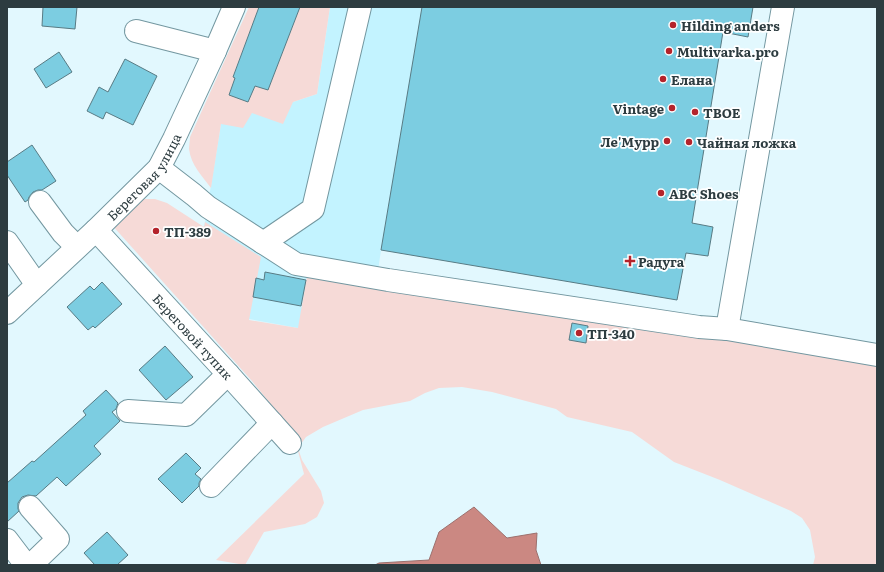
<svg xmlns="http://www.w3.org/2000/svg" width="884" height="572" viewBox="0 0 884 572" font-family="Literata,serif">
<rect width="100%" height="100%" fill="#e2f8fe"/>
<path fill="#c3f3ff" d="M330,7H422L381,250L377,278L298,328L249,319L204,228L221,124L252,113L293,102L317,94Z"/>
<path fill="#f6dad7" d="M249,7H259L233,76L235,78L229,94L248,102L255,86L268,90L299,10L291,7H330L317,94L293,102L283,124L252,113L243,128L221,124L211,188C202,176 191,165 189,149C189,145 190,141 190,137Z
M142,199H155L167,203L204,227L205,222L261,257L249,320L298,328L307,276L736,341L877,365V565H813L815,557L810,530L802,518L791,511L720,480L674,462L632,432L567,417L556,409L492,392L462,387L439,388L425,393L410,401L363,410L323,427L306,437L298,448L302,460L321,491L324,503L317,517L305,524L264,532L245,565L216,560L304,474L293,432L252,381L111,224Z"/>
<path fill="#cb8882" stroke="#9c716e" d="M474,507L507,538L537,533L536,550L541,565H375L379,563L429,560L439,532Z"/>
<path fill="#7ccde1" stroke="#587b84" d="M43,7H77L75,29L42,26Z
M259,7H300L268,90L255,86L248,102L229,95L235,78L233,77Z
M422,7H753L748,37L723,32L692,223L713,227L708,256L686,253L677,300L381,250Z
M59,52L72,72L46,88L34,69Z
M125,59L157,76L133,125L106,112L103,119L87,111L99,87L108,92Z
M32,145L56,181L42,190H38L33,192L29,197L28,200L25,202L7,175V162Z
M265,272L306,280L301,306L253,297L256,278L264,280Z
M102,282L122,304L95,328L93,326L88,330L67,307L90,286L94,290Z
M572,323L588,326L586,343L569,340Z
M165,346L193,377L166,400L139,370Z
M106,390L118,403L116,409L112,412L120,421L94,446L101,454L66,486L57,477L36,496L28,495L22,497L18,503V509L19,511L7,522V483L32,461L34,462L86,415L83,411Z
M186,453L201,468L195,474L201,479L199,483V486L182,503L158,479Z
M107,532L128,555L117,565H95L84,553Z"/>
<g fill="none" stroke-linecap="round" stroke-linejoin="round">
<defs>
<g id="minor">
<path d="M136,31L215,51"/>
<path d="M159,168L194,195L208,207L296,264L388,280L699,327L727,329L877,355"/>
<path d="M40,202L63,233L77,247"/>
<path id="s1" d="M96,230L228,374L290,443"/>
<path d="M7,242L37,285"/>
<path d="M263,243L313,209L360,7"/>
<path id="s2" d="M7,313L96,230L159,168L174,139L215,51L234,7"/>
<path d="M727,329L783,7"/>
<path d="M128,411L186,415L228,374"/>
<path d="M211,486L272,423"/>
<path d="M30,507L58,539L31,565"/>
<path d="M7,540L26,565"/>
</g>
</defs>
<use href="#minor" stroke="#7397a0" stroke-width="24"/>
<use href="#minor" stroke="#fff" stroke-width="22"/>
</g>
<g fill="#b4232b" stroke="#fff" stroke-width="1.5">
<circle cx="673" cy="25" r="4"/>
<circle cx="669" cy="51" r="4"/>
<circle cx="663" cy="79" r="4"/>
<circle cx="672" cy="108" r="4"/>
<circle cx="695" cy="112" r="4"/>
<circle cx="667" cy="141" r="4"/>
<circle cx="689" cy="142" r="4"/>
<circle cx="661" cy="193" r="4"/>
<circle cx="156" cy="231" r="4"/>
<path d="M628 255h4v4h4v4h-4v4h-4v-4h-4v-4h4z"/>
<circle cx="579" cy="333" r="4"/>
</g>
<g text-anchor="middle" dominant-baseline="central" stroke-width="3.5" stroke-linejoin="round" paint-order="stroke">
<g font-size="13" font-weight="bold" fill="#2d3c40" stroke="#fff" text-anchor="start">
<text x="681" y="25">Hilding anders</text>
<text x="677" y="51">Multivarka.pro</text>
<text x="671" y="79">Елана</text>
<text x="664" y="108" text-anchor="end">Vintage</text>
<text x="703" y="112">ТВОЕ</text>
<text x="659" y="141" text-anchor="end">Ле'Мурр</text>
<text x="697" y="142">Чайная ложка</text>
<text x="669" y="193">ABC Shoes</text>
<text x="164" y="231">ТП-389</text>
<text x="638" y="261">Радуга</text>
<text x="587" y="333">ТП-340</text>
</g>
<g font-size="13" fill="#2d3c40" stroke="#fff">
<text stroke="none"><textPath href="#s2" startOffset="194">Береговая улица</textPath></text>
<text stroke="none"><textPath href="#s1" startOffset="144">Береговой тупик</textPath></text>
</g>
</g>
<rect width="884" height="572" fill="none" stroke="#2d3c40" stroke-width="16"/>
</svg>
